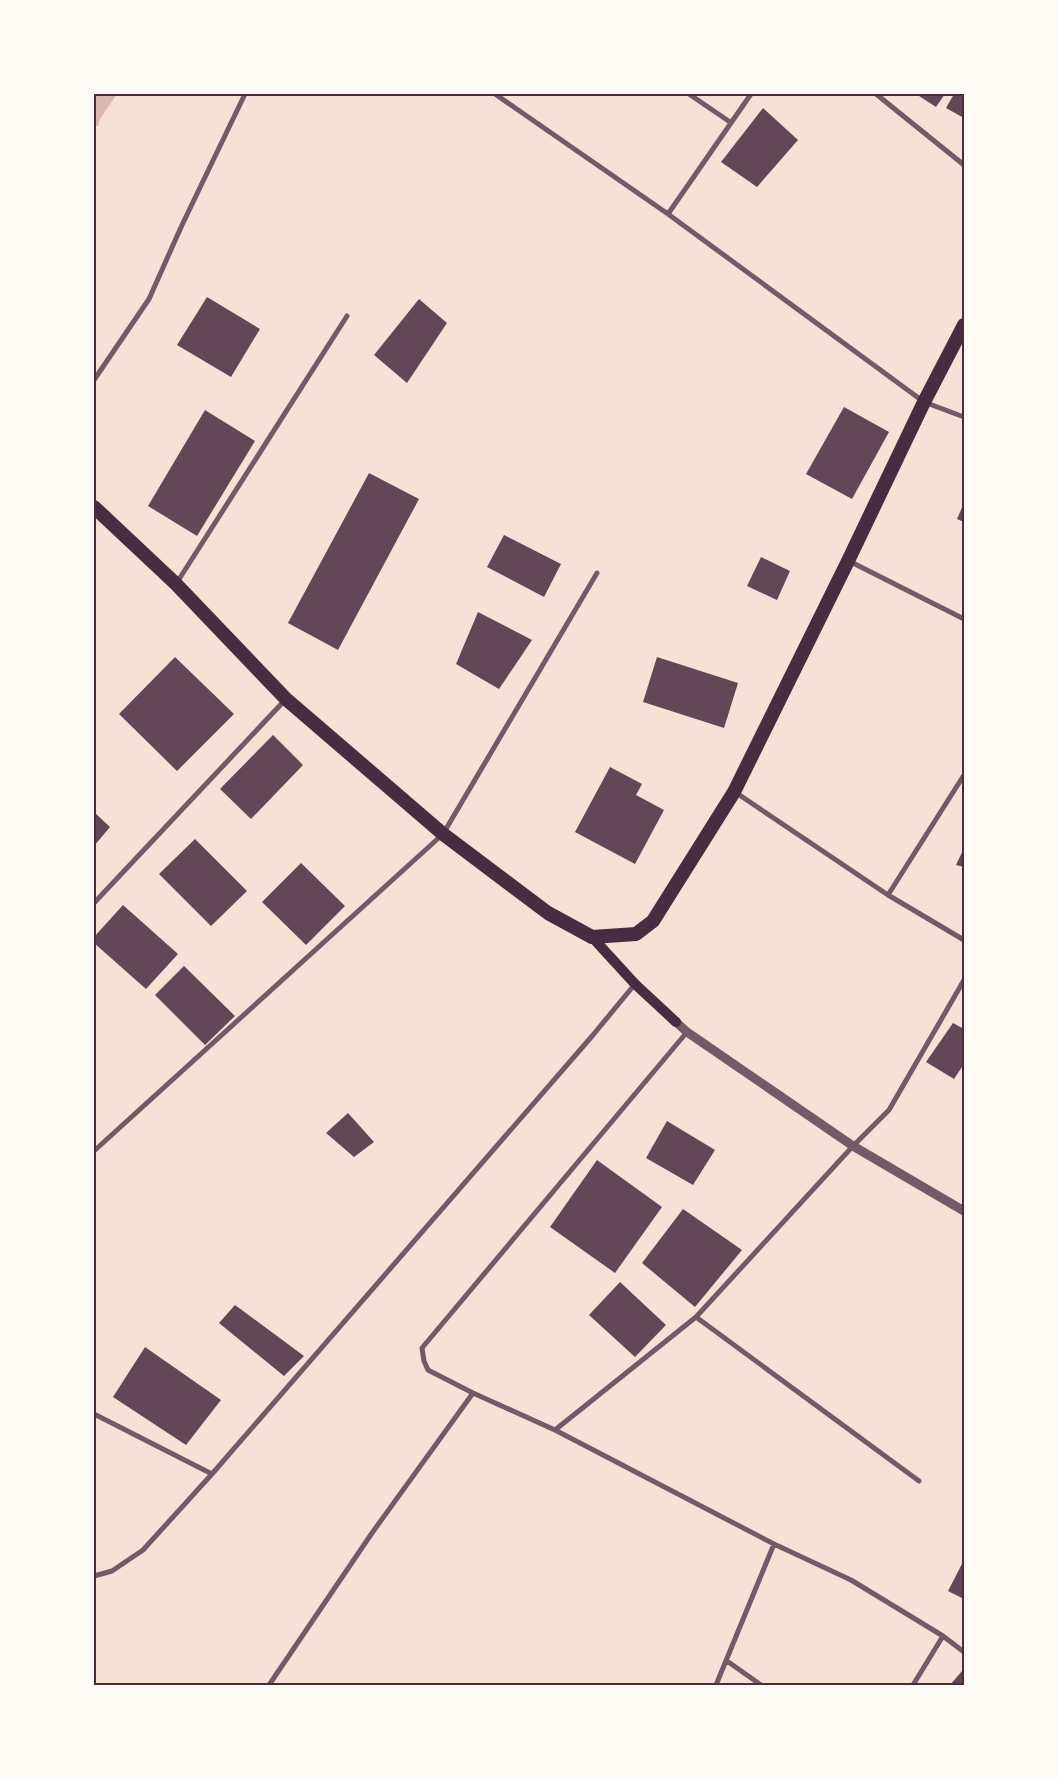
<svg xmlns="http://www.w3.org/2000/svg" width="1058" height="1779" viewBox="0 0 1058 1779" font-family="Bitter,serif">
<rect width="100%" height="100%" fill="#f7e1d7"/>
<path fill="#dcb8b0" d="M94,94H117L100,119L98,126H94Z"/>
<path fill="#644757" d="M916,94H945L936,107Z
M954,94H964V118L946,108Z
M763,108L798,140L757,187L721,162Z
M207,297L260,329L231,377L177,345Z
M419,299L447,323L407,383L374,355Z
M844,407L889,432L852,499L806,474Z
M205,410L255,441L197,536L148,506Z
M369,473L419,499L338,650L288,623Z
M964,503V522L957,519Z
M504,535L561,564L544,597L487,567Z
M761,557L790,571L777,600L747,586Z
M478,612L532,640L499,689L456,664Z
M175,657L234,714L177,771L119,714Z
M657,657L738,683L724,728L643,702Z
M273,735L303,765L251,819L220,789Z
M610,767L642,784L636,795L664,810L635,864L575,832Z
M94,812L110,827L94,846Z
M195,839L247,891L211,926L159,874Z
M964,848V867L956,865Z
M301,863L345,906L306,945L262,902Z
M123,905L178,954L146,989L94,943V937Z
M184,966L235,1016L205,1045L155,995Z
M953,1023L964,1029V1064L954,1079L926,1062Z
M348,1113L374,1142L354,1157L326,1133Z
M667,1121L715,1150L693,1185L646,1158Z
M597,1160L662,1207L615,1273L550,1227Z
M683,1209L742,1250L695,1307L642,1263Z
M620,1282L666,1325L635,1357L589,1315Z
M235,1305L304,1356L284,1376L219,1323Z
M145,1347L221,1400L186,1445L113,1397Z
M964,1560V1599L948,1591Z
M962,1671L964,1674V1685H950Z"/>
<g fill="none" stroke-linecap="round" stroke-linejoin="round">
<path stroke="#755966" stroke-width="5" d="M495,94L668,214L924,402L964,417
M689,94L730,122
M876,94L964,165
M668,214L751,94
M94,380L149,299L182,225L245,94
M849,561L964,619
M176,584L347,316
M735,792L888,895L964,940
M888,895L964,775
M94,903L286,699
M687,1032L422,1348L424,1361L428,1370L473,1393L555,1430L774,1544L851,1580L943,1636L964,1652
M94,1151L443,834L597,573
M696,1317L919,1481
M94,1414L212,1474
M555,1430L696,1317L853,1146L889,1110L964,980
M94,1576L112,1571L143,1550L212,1474L593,1035L635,984
M727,1661L761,1685
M269,1685L372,1533L473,1393
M716,1685L774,1544
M913,1685L943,1636"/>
<path stroke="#755966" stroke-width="9" d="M676,1022L687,1032L853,1146L964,1211"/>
<path stroke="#4a2c40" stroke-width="10" d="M592,937L635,984L676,1022"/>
<path stroke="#4a2c40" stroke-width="14" d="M94,507L176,584L286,699L443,834L548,913L592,937L636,934L653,921L734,792L848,561L924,402L964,325"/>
</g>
<rect width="1058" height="1779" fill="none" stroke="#fffaf5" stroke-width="190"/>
<rect x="95" y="95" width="868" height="1589" fill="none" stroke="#4a2c40" stroke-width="2"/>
</svg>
